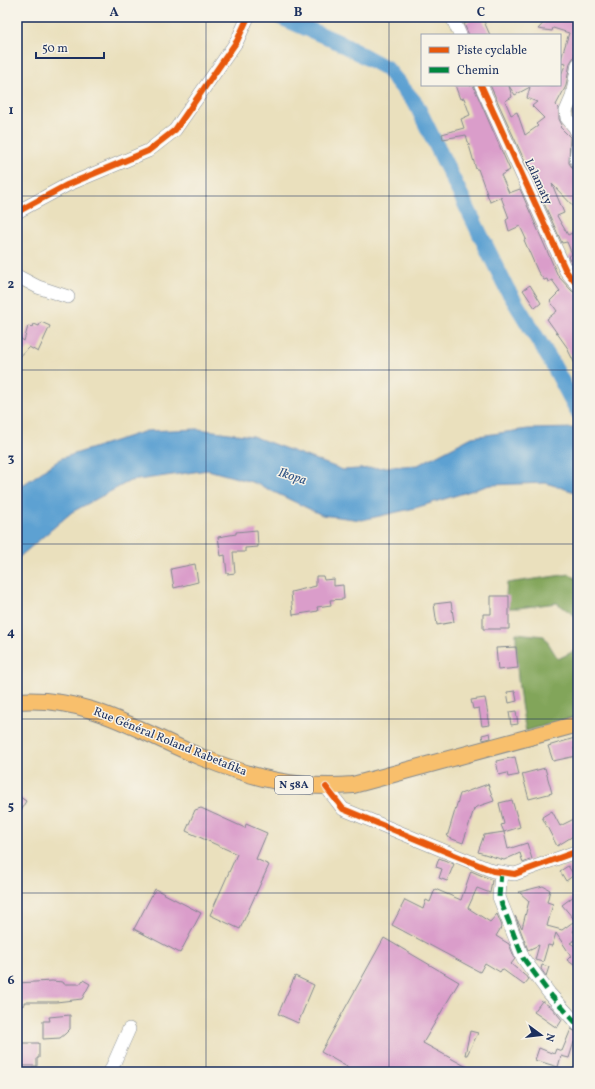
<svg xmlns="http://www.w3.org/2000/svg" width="595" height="1089" viewBox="0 0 595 1089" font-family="Vollkorn,serif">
<rect width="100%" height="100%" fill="#f7f3e8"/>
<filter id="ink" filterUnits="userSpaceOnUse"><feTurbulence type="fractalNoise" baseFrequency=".025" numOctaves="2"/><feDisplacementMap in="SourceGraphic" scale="8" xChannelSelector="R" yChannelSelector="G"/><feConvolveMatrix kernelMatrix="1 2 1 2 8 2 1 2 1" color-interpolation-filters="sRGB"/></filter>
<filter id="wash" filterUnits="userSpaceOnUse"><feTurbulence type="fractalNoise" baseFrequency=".012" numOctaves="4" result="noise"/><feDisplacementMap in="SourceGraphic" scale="16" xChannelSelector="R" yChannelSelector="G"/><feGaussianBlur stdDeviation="0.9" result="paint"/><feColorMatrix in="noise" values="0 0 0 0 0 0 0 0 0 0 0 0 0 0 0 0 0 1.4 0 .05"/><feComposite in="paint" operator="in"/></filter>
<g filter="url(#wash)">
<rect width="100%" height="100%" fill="#eae0bd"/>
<path fill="#82a55a" stroke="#4e6a5c" d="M570,574L578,580V618L557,603L518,608H505L507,583Z
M516,633L544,636L558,659L578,649V716L526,731C519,698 516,667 516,633Z"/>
<path fill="#5da1d2" stroke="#3c6898" d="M578,428V493L546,483L490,485L415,508L362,520L322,515L255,483L208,470L130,481L72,512L17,559V489L62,458L146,431L198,429L252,436L343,470L418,465L472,437L528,429Z"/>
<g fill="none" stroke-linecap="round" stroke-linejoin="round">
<path stroke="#5da1d2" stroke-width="16" d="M280,17L336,41L386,68L416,104L507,289L551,361L578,412"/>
</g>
<g id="blocks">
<path fill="#da9dca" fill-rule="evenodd" d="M477,17H482L490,35H469L464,24Z
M549,17H578V45L573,42L575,55L570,63L566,86L556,105L559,108V119L562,125L560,127L570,137L569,163L573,169L578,171V211L552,184L564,213L557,216L568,235L572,233L578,241V273L568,257L572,254L567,242L562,243L490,85H560V77L566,63L560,62L569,33L553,28L552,31L538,29ZM509,86L515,95L530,87L527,98L537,102L532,106L544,118L536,124L538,126L525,135L517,112L511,115L505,101L512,97Z
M455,85H473L510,170L501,175L509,193L520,189L558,276L572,291L578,294V370L568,350H569L547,319L557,311L550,301L560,291L552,280L548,282L547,279L544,280L538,272L524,240L526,239L520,226L509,231L506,220L509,218L501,197L490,202L478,169H476L466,135L443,139L442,134L464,128L461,119L470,115L464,98L460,99Z
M578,103V119L574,112Z
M530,285L541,303L535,308L523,290Z
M41,322L50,326L38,352L29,347L17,360V336L24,341L28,326L33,327L34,324L39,326Z
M257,530L258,547L245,548V552H233L235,573L227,574L225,555L221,556L218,537L236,534V532Z
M195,564L198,582L174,588L171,569Z
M316,576H323L324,580L334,579V586L343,585L344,599L330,600L331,605L317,607L318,611L293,615L291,592L316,586Z
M491,596H509V629H483V614H491Z
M451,602L454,622L437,625L434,604Z
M516,647L518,668L498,670L496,648Z
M515,691L517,701L509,703L507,692Z
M485,698L490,725L482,726L479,708L473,709L471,700Z
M516,711L518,724L511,725L509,712Z
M490,733L491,738L483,740L482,735Z
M578,737V747L574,748L576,756L553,761L548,746Z
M515,757L519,775L508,777L507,773L499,775L496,761Z
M545,768L552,793L529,799L522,774Z
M488,784L494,801L476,807L474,809L463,843L447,837L460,794Z
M17,795L26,801L17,817Z
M512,800L520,827L504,832L501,825L504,824L499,803Z
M201,808L245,828L246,824L267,833L256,859L269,865L240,929L210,915L237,854L186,831L195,810Z
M552,811L560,826L578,817V833L557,846L542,817Z
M504,832L508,849L527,843L532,859L523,863L520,853L504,860L478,852L484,835Z
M439,858L454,864L447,881L439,878L442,869L436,867Z
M568,866L574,875L566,881L560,871Z
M471,871L492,880L490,893L477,888L468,908L490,922L497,914L502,926L496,936L509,944L515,959L511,964L529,979L524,985L502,969L500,972L485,963L480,972L392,925L405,900L423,909L426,900L430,902L435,889L461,900Z
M543,886L550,890L547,902L553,904L547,926L562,930L573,922L577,929L573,931L578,938L570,943L578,948V968L567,960L571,956L556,933L552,946L548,945L543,962L535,960L539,945L528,950L515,916L522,928L529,901L519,892Z
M155,889L201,913L180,953L134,929Z
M578,893V924L562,905Z
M384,938L459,982L423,1043L476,1072H356L321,1052Z
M542,965L549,967L546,976L541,969Z
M295,976L314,985L298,1023L278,1014Z
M83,980L90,984L82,999L56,1002H24V1005L17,1006V983L52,981L63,982L64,984H80Z
M542,1001L552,1008L562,1020L557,1028L534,1012Z
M70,1015V1029L65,1034L60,1038L43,1039V1021H50L49,1017Z
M571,1029L578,1033V1043L574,1042L569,1058L561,1056L558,1067L535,1060L539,1048L554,1054L556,1049L562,1051Z
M470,1031L478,1033L467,1055H465Z
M21,1043H39V1058H37V1066H21Z"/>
</g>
</g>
<g filter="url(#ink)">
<use href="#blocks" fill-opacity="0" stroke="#82888e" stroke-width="1"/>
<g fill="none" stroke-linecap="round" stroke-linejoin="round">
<defs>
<path id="minor" d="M452,17L460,35
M578,64L572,97L566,111L567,118L575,128L578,134
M481,85L566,271L578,286
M578,139L576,159L578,163
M17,212L67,185L148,151L175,130L237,41L248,17
M17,276L38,287L68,297
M326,787L343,809L493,871L515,874L578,851
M501,872L499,897L523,958L549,993L578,1025
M110,1072L129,1029"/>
<path id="major" d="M17,701C90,696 139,732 203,758C253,778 299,790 353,785L578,724"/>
</defs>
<use href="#minor" stroke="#82888e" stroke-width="14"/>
<use href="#major" stroke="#82888e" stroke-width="18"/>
<use href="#minor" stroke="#fff" stroke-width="13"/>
<use href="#major" stroke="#f8bf6c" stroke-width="16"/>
<path stroke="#00873e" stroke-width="5" stroke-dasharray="10 5" stroke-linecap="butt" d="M501,872L499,897L523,958L549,993L578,1025"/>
<defs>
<path id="cycleway" d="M481,85L566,271L578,286
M17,212L67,185L148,151L175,130L237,41L248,17
M326,787L343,809L493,871L515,874L578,851"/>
</defs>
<use href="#cycleway" stroke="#f7f3e8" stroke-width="8"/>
<use href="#cycleway" stroke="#e8590c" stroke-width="6"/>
</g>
</g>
<path fill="none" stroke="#1b2f5e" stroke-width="1" stroke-opacity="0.55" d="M206,17V1072M389,17V1072M17,196H578M17,370H578M17,544H578M17,719H578M17,893H578"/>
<g text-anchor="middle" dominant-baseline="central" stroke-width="3" stroke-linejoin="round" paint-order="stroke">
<rect fill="#f7f3e8" stroke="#5d6a87" stroke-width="1" x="275" y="776" width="38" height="18" rx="3"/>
<g font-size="11" font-weight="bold" fill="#1b2f5e">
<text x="294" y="785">N 58A</text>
</g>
<g font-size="12" fill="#1b2f5e" stroke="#f7f3e8">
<text transform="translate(538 182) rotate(65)">Lalamaty</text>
<text transform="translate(170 742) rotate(22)">Rue Général Roland Rabetafika</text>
</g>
<g font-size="13" font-style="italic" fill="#325787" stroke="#f7f3e8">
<text transform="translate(292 477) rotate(18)">Ikopa</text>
</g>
</g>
<rect width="595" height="1089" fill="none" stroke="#f7f3e8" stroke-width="44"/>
<rect x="421" y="34" width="140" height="52" fill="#f7f3e8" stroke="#9fa5b1"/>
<rect x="429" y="47" width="20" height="6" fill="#e8590c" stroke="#9fa5b1"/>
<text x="457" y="54" font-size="12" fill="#1b2f5e">Piste cyclable</text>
<rect x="429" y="67" width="20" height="6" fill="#00873e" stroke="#9fa5b1"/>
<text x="457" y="74" font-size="12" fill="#1b2f5e">Chemin</text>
<g transform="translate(541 1035) rotate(105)" stroke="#f7f3e8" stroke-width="3" paint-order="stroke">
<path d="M0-3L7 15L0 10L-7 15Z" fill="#1b2f5e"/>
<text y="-6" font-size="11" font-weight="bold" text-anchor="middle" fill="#1b2f5e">N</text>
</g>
<path d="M36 52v6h68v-6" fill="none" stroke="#1b2f5e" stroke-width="2"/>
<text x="42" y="52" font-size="12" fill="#1b2f5e" stroke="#f7f3e8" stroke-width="3" paint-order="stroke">50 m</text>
<rect x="22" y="22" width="551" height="1045" fill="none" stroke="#1b2f5e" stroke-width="1.5"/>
<g font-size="13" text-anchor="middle" font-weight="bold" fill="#1b2f5e">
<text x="114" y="16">A</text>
<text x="298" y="16">B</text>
<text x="481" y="16">C</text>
<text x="11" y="114">1</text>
<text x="11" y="288">2</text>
<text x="11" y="462">3</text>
<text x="11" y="636">4</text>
<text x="11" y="810">5</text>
<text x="11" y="984">6</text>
</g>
</svg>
